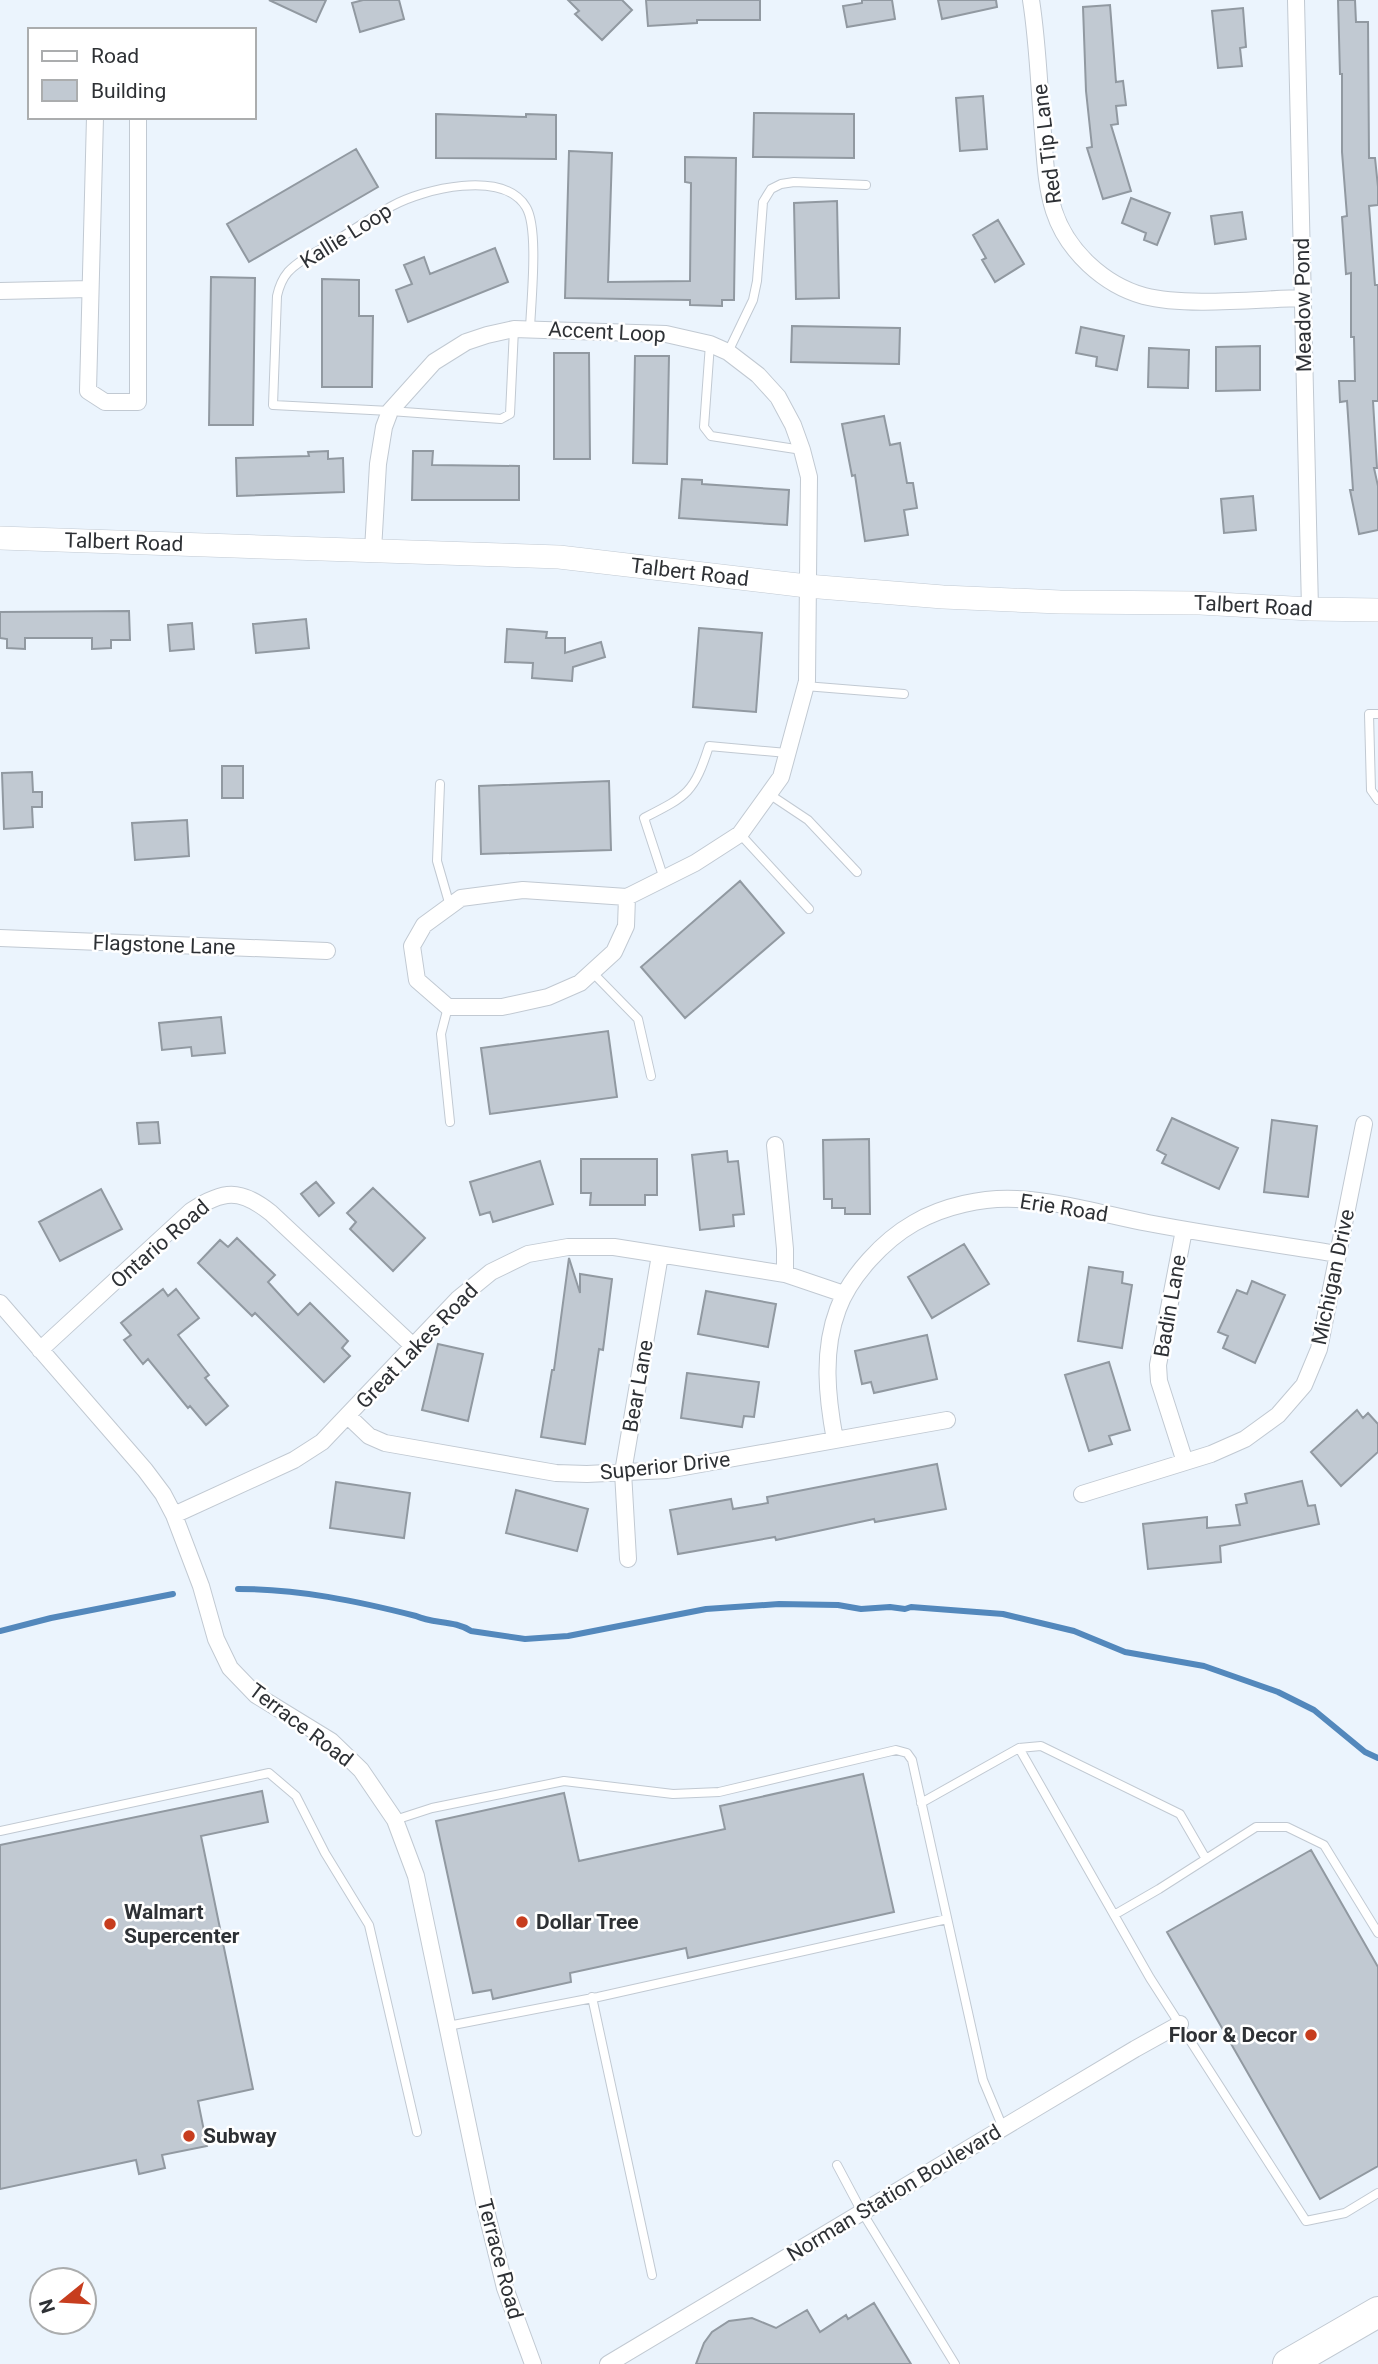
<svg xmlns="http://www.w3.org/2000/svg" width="1378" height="2364" viewBox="0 0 1378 2364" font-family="Roboto,sans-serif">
<rect width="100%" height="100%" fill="#ebf4fd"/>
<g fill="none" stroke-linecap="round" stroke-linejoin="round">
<path stroke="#5388bc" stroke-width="6" d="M238,1589C299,1589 357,1601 416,1616C433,1624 455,1620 471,1631L525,1639L568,1636L706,1609L779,1604L838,1605L861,1609L890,1607L905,1609L911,1607L1003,1614L1074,1631L1125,1652L1204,1666L1278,1692L1314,1710L1365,1752L1378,1758
M0,1631L51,1618L173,1594"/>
</g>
<path fill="#c1c9d2" stroke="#9199a1" stroke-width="2" d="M269,0H326L316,22Z
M363,0H399L404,19L360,32L352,3Z
M568,0H622L632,10L602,40L575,14L579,11Z
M646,0H760V20H697V23L648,26Z
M862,0H892L895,19L847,27L843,6L862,3Z
M938,0H996L997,7L942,19Z
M1338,0H1355L1356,22H1368L1369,158H1375L1378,187V205L1369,206L1375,285H1378V401H1373L1377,468H1374L1378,486V530L1359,534L1350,490H1353L1347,401L1340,402L1339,381H1355L1354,337H1351V273L1346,274L1342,217L1347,216L1342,152V74H1340Z
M1110,5L1116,82L1123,81L1126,105L1116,106L1118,124L1111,125L1131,191L1103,199L1087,148L1092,147L1086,91L1083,7Z
M1243,8L1246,47L1240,48L1242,66L1218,68L1212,11Z
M983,96L987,149L960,151L956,98Z
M754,113L854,114V158L753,157Z
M436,114L526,117V114L556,115V159L436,158Z
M356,149L378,187L249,262L227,224Z
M569,151L612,153L608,282L690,281L691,183L685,182V157L736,158L734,300H722V306L690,305V300L565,298Z
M1131,198L1170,213L1157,245L1144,240L1146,233L1122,223Z
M837,201L839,298L796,299L794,203Z
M1242,212L1246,239L1215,244L1211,216Z
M998,220L1024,264L995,282L982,260L986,258L973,235Z
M495,248L508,282L408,322L396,290L412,284L404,265L424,257L430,274Z
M211,277L255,278L253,425H209Z
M322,279L359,280V316H373L372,387H322Z
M792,326L900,328L899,364L791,362Z
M1081,327L1124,336L1117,370L1096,366L1097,357L1076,353Z
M1260,346V390L1216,391V347Z
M1149,348L1189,350L1188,388L1148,387Z
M554,353H589L590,459H554Z
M635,356H669L667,464L633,463Z
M884,416L890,445L900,443L907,483H913L917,508L904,510L908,535L865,541L855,475L852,476L842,424Z
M328,451V459L343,458L344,492L237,496L236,458L309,456L308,452Z
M413,451H433L432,465L519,466V500H412Z
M682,479L702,480V484L789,490L787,525L679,518Z
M1253,496L1256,530L1224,533L1221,499Z
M129,611L130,640H111V648L92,649V638H25V649L7,648V639L0,638V612Z
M306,619L309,648L256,653L253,624Z
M192,623L194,649L170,651L168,625Z
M699,628L762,633L756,712L693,707Z
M507,629L547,632L546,638H565V653L601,642L605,657L573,667L572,681L532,678L533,663L505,662Z
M222,766H243V798H222Z
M32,772L33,792H42V807H32L33,827L4,829L2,773Z
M609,781L611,850L481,854L479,786Z
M187,820L189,856L135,860L132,823Z
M740,881L784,933L685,1018L641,967Z
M221,1017L225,1053L192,1056L191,1047L162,1050L159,1023Z
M608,1031L617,1097L490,1114L481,1048Z
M1172,1118L1238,1148L1219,1189L1162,1163L1166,1155L1157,1150Z
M1272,1120L1317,1126L1308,1197L1264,1192Z
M158,1122L160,1143L139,1144L137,1123Z
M869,1139L870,1214H845V1208H832V1199H824L823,1140Z
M727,1151L728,1162L738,1161L744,1214L733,1215L734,1226L700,1230L692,1155Z
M581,1159H657V1195H645V1205H590L591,1193H581Z
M540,1161L553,1204L493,1222L490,1212L480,1215L470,1182Z
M316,1182L334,1203L319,1216L301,1194Z
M373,1188L425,1238L393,1271L350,1229L356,1222L347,1213Z
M101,1189L122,1229L60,1261L39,1222Z
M237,1238L275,1275L268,1282L298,1315L310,1303L348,1341L342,1348L350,1356L324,1382L255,1313L252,1316L198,1263L220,1240L228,1247Z
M964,1244L989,1284L932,1318L908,1277Z
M569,1258L580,1293V1274L612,1279L603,1350L599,1349L585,1444L541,1437L552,1370H554Z
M1089,1267L1123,1272L1122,1283L1132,1285L1122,1348L1078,1341Z
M1252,1281L1285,1295L1255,1363L1223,1348L1228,1336L1218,1332L1237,1290L1247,1294Z
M163,1289L168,1296L176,1289L199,1318L178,1335L209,1375L205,1378L228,1406L206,1425L190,1406L188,1408L148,1359L143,1364L124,1340L131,1335L121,1323Z
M706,1291L776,1304L768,1347L698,1334Z
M927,1335L937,1379L874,1393L871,1382L862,1384L855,1351Z
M438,1344L483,1354L468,1421L422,1410Z
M1109,1362L1130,1430L1109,1436L1112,1444L1089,1451L1065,1375Z
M687,1373L759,1382L754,1417L744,1416L742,1427L681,1418Z
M1357,1410L1363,1418L1368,1413L1378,1424V1452L1341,1486L1311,1452Z
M937,1464L946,1509L875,1522L874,1519L776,1540L775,1537L678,1554L670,1510L731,1499L733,1509L768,1503L767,1497Z
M1302,1481L1308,1506L1315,1505L1319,1524L1220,1546L1221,1562L1148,1569L1143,1524L1207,1517V1528L1240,1525L1236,1505L1247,1503L1245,1494Z
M336,1482L410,1493L404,1538L330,1528Z
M516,1490L588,1509L577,1551L506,1533Z
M863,1774L894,1912L688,1958L686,1948L570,1973L571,1982L493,1999L491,1990L473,1993L436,1821L564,1793L579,1861L725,1829L720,1806Z
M262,1791L268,1822L201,1836L253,2089L198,2101L207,2146L162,2155L165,2168L139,2174L136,2160L0,2189V1845Z
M1311,1850L1378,1967V2166L1320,2199L1167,1932Z
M874,2303L911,2364H696L704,2343L712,2332L729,2321L752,2318L776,2328L807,2310L820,2332L846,2315L848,2319Z"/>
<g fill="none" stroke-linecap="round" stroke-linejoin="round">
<defs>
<path id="lane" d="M514,329L510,414L501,419L390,411L273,405L277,296C279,287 282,279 288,272C301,258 321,250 337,240C355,229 373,216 392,206C423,189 503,169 526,207C539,228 531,301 530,329
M710,344L704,427L711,436L802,450
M728,352L753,300L757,281L763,202L771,189L781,184L794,182L866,185
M805,686L904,694
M1378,714H1369L1371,790L1378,800
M440,784L437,861L450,906
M769,794L808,820L857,872
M740,834L809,909
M664,879L644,818C687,796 694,793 709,746L787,753
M592,972L638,1019L651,1076
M448,1007L441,1034L450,1122
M1019,1748L1150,1978L1306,2221L1345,2213L1378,2193
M921,1803L1019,1748L1041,1746L1180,1814L1206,1859
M395,1820L432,1808L564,1781L673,1794L719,1792L896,1750L907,1753L912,1760L983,2080L1003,2128
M0,1831L269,1773L296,1796L325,1853L369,1925L417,2132
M1114,1915L1159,1889L1256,1827H1287L1324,1845L1378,1933
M592,1997L652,2275
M448,2026L598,1997L947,1919
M837,2165L862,2212L955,2364"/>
<path id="street" d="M1031,0C1038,44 1039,88 1043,133C1045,159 1046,186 1054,211C1067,251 1104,285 1144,296C1187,307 1257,299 1303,298
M1296,0L1310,609
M95,117L88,391L105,402H138V117
M0,291L90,289
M373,550L378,464L384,427L390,411L434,362L466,342L487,335L514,329L666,334L710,344L728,352L758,375L778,397L793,425L802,450L809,477L807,681L781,777L740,834L695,863L627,897L523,890L461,898L424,925L412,946L417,980L448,1007H502L548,997L580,983L614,952L626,926L627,897
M0,938L327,951
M775,1145L785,1249V1274
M1184,1230L1158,1365L1159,1381L1185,1462
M0,1303L145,1470L163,1494L174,1515L201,1586L216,1639L230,1668L256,1695L331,1741L361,1770L395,1820L416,1876L484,2202L505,2288L533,2364
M40,1350L191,1211C223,1190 240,1188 271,1213L412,1345
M348,1416L369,1436L385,1443L556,1473L587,1474L667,1470L947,1420
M835,1440C827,1397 822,1351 838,1309C850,1276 884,1240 914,1223C943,1206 984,1197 1017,1199C1059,1201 1107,1215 1148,1223C1211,1235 1275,1244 1338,1254
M1082,1494L1211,1454L1245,1439L1278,1415L1304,1385L1319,1349L1364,1124
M174,1515L294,1460L322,1442L458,1299L491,1272L528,1254L568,1247H614L785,1274L844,1294
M628,1559L623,1472L660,1255
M608,2364L1135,2049L1180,2024"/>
<g id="secondary">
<path id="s1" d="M0,538L559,557L807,586L943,597L1060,602L1200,603L1310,609L1378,610"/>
</g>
<path id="highway" d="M1288,2364L1378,2312"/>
</defs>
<use href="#lane" stroke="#c1c9d2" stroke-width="10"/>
<use href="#street" stroke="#c1c9d2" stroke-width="18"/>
<use href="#secondary" stroke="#c1c9d2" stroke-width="24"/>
<use href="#highway" stroke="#c1c9d2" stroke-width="32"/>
<use href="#lane" stroke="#fff" stroke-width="8"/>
<use href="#street" stroke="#fff" stroke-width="16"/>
<use href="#secondary" stroke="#fff" stroke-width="23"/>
<use href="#highway" stroke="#fff" stroke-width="30"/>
</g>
<g fill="#c73d1e" stroke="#fff" stroke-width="2.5">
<circle cx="522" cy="1922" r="7"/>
<circle cx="110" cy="1924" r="7"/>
<circle cx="1311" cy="2035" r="7"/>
<circle cx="189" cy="2136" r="7"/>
</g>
<g text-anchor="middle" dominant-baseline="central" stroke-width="5" stroke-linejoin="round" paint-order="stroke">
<g font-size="21" fill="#2e3135" stroke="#fff">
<text transform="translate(1047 144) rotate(-97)">Red Tip Lane</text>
<text transform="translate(346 236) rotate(-32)">Kallie Loop</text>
<text transform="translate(1303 305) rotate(-91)">Meadow Pond</text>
<text transform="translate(607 332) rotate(3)">Accent Loop</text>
<text stroke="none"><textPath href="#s1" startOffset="124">Talbert Road</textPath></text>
<text stroke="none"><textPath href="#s1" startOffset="691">Talbert Road</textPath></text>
<text stroke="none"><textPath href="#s1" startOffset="1256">Talbert Road</textPath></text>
<text transform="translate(164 945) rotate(2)">Flagstone Lane</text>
<text transform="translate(1064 1208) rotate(9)">Erie Road</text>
<text transform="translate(160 1244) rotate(-41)">Ontario Road</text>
<text transform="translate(1333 1277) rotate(-78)">Michigan Drive</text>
<text transform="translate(1170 1306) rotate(-80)">Badin Lane</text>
<text transform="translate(417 1346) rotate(-46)">Great Lakes Road</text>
<text transform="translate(638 1386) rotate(-80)">Bear Lane</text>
<text transform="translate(665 1466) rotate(-6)">Superior Drive</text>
<text transform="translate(301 1725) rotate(37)">Terrace Road</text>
<text transform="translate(894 2193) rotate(-31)">Norman Station Boulevard</text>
<text transform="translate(500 2259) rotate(75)">Terrace Road</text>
</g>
<g font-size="21" font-weight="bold" fill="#2e3135" stroke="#fff" text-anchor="start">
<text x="124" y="1912">Walmart<tspan x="124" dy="24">Supercenter</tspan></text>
<text x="536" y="1922">Dollar Tree</text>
<text x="1297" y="2035" text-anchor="end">Floor &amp; Decor</text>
<text x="203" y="2136">Subway</text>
</g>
</g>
<rect x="28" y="28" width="228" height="91" fill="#ffffff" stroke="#abadae" stroke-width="2"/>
<rect x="42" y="51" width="35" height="10" fill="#ffffff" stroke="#abadae" stroke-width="2"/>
<text x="91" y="63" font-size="21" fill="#2e3135">Road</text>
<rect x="42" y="80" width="35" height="21" fill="#c1c9d2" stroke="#abadae" stroke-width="2"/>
<text x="91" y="98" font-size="21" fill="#2e3135">Building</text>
<g transform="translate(63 2301) rotate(252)"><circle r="33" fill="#ffffff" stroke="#abadae" stroke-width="2"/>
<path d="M0-5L12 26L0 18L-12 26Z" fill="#c73d1e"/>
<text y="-10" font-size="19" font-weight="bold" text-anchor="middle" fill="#2e3135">N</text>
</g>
</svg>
